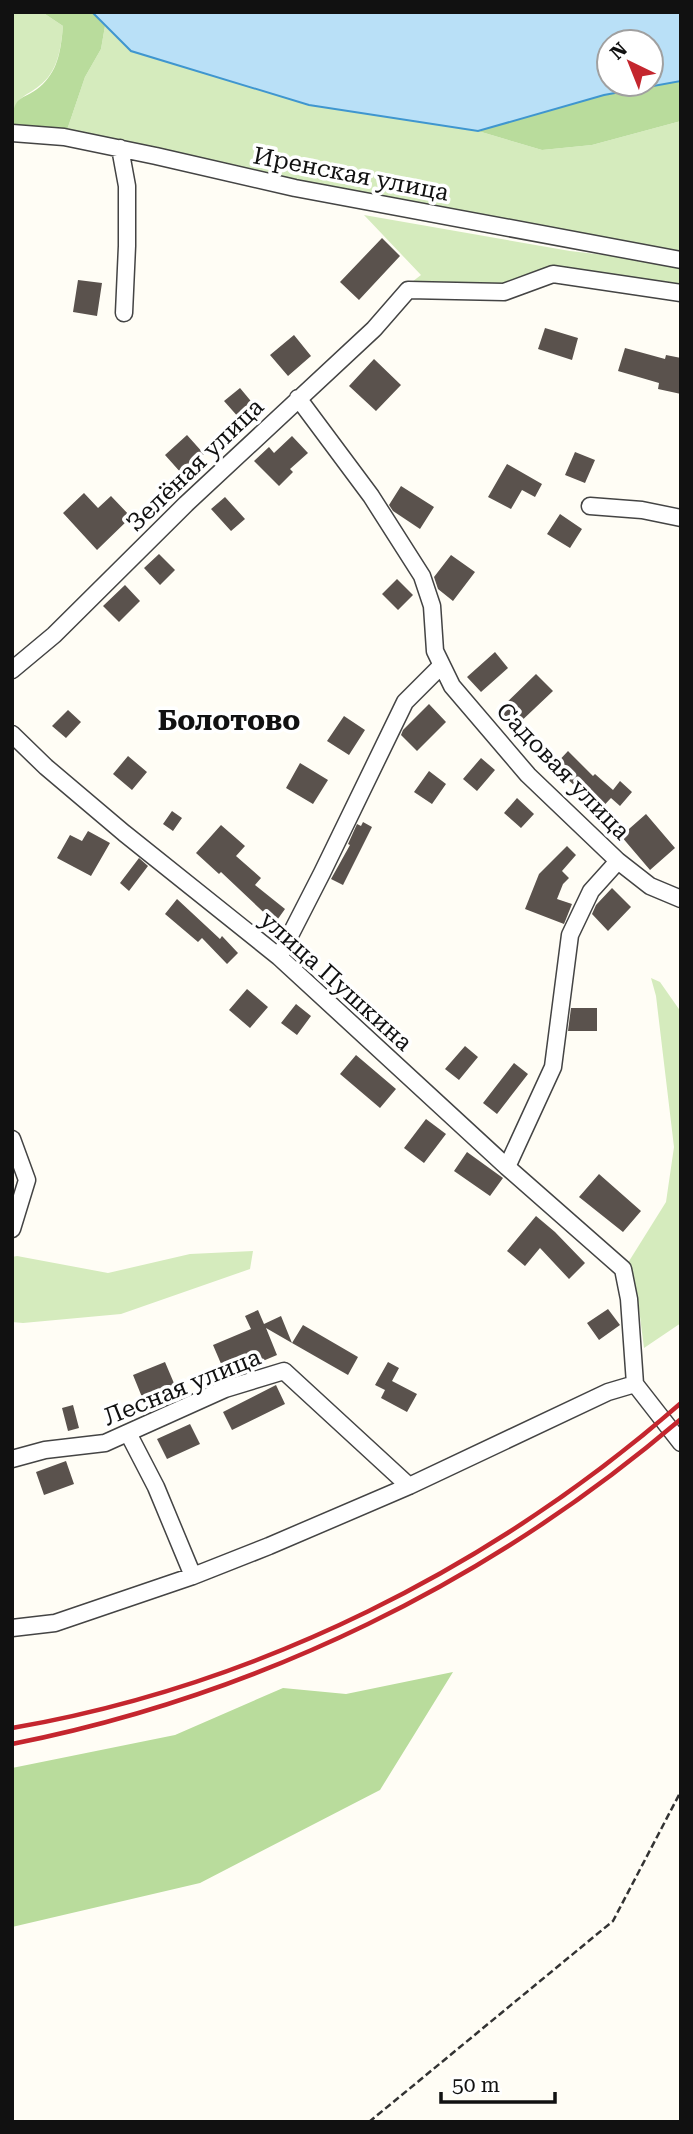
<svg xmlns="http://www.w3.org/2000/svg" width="693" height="2134" viewBox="0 0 693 2134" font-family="'Roboto Serif',serif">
<rect width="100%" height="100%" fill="#fffdf5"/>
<path fill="#d5ebbd" d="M12,12H42L63,26C61,48 58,72 39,86C25,97 21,94 12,112Z
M105,26L131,51L309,105L478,131L542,150L592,145L681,121V255L296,187L67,130L85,77L101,49Z
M364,215L570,251L681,264V291L551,270L502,289L408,285L421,275Z
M651,978L660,982L681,1012V1323L644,1348L637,1293L626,1266L666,1202L674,1147L656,996Z
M253,1251L250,1269L121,1314L23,1323L12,1322V1257L17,1256L108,1273L190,1254Z"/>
<path fill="#b9dc9c" d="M42,12H92L105,26L101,49L85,77L67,130L12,126C12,91 25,102 43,84C59,68 61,48 63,26Z
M681,81V121L592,145L542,150L478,131L604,95Z
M453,1672L380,1790L200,1883L12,1927V1768L175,1735L283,1688L346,1694Z"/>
<path fill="#b9e0f7" stroke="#3f96cf" stroke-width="2" fill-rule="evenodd" d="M92,12H681V81L604,95L478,131L309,105L131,51ZM609,42H651V84H609Z"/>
<path fill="#5a524d" d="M382,238L400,256L359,300L340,282Z
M78,280L102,283L97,316L73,312Z
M545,328L578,338L572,360L538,349Z
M294,335L311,356L288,376L270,355Z
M625,348L665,359L666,355L681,358V394L658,389L659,383L618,371Z
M374,359L401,385L376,411L349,386Z
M240,388L255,406L240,419L224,401Z
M187,435L204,454L182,474L165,455Z
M292,436L308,453L290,469L293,472L279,486L254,461L269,447L274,453Z
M575,452L595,460L585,483L565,475Z
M507,464L542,484L535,497L522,490L511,509L488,497Z
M401,486L434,507L420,529L393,511L389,505Z
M84,493L98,508L111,496L131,517L97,550L63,513Z
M225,497L245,519L231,531L211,509Z
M560,514L582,529L570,548L547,534Z
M159,554L175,570L160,585L144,568Z
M451,555L475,572L453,601L438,589L434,577Z
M397,579L413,595L398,610L382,594Z
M125,585L140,601L119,622L103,606Z
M495,652L508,668L481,692L467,677Z
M536,674L553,691L515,727L499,710Z
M429,704L446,722L417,751L401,735L403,730Z
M68,710L81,722L66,738L52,726Z
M344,716L365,730L349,755L327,741Z
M568,751L593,776L595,774L613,790L620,781L632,792L620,806L611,798L596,814L575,796L580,791L554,766Z
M128,756L147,772L132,790L113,774Z
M481,758L495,770L477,791L463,779Z
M300,763L328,780L313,804L286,788Z
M429,771L446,784L432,804L414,792Z
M517,798L534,814L521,828L504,813Z
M172,811L182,818L173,831L163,824Z
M646,814L675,848L650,870L621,836Z
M363,822L372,827L343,885L331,879L350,845L348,844L357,824L361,826Z
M221,825L245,846L236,856L261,878L255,885L285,909L275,923L221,872L219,874L196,853Z
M88,831L110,843L91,876L57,858L70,835L82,841Z
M567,846L576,855L562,871L569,878L563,884L557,899L572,904L564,924L525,909L539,874Z
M139,858L148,866L129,891L120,883Z
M612,888L631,907L608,931L592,914L596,905Z
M177,899L220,939L222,936L238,953L227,964L202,938L198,942L165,914Z
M247,989L268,1007L250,1028L229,1010Z
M296,1004L311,1016L297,1035L281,1023Z
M571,1008H597V1031H568Z
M465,1046L478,1057L459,1080L445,1069Z
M356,1055L396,1089L380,1108L340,1074Z
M514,1063L528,1074L497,1114L483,1103Z
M426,1119L446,1134L424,1163L404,1148Z
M467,1152L503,1178L490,1196L454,1171Z
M599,1174L641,1211L623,1232L579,1197Z
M536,1216L555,1232L585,1263L569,1279L540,1248L525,1266L507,1251Z
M608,1309L620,1325L599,1340L587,1323Z
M258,1310L264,1324L281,1316L292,1343L266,1328L277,1355L258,1363L253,1352L222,1366L213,1345L251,1329L245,1316Z
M303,1325L358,1357L348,1375L292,1343Z
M165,1362L176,1388L144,1402L133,1375Z
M388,1362L399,1368L392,1381L417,1394L407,1412L381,1398L385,1390L375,1385Z
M276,1385L285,1404L232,1430L223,1412Z
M73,1405L79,1428L68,1431L62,1408Z
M190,1424L200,1444L167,1459L157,1439Z
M66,1461L74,1484L44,1495L36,1472Z"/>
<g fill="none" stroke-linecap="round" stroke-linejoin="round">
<defs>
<path id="minor" d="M12,133L64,137L156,156L295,188L681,260
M120,148L127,186V246L124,313
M298,398L371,496L422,576L432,606L435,651L452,686L528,775L618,861L650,886L681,899
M590,506L642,510L681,518
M12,670L54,635L186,504L374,329L408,290L504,292L553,274L681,293
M12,734L46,767L124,833L279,957L507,1167L623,1269L629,1299L635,1384L681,1443
M279,957L322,873L405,702L441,666
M12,1139L27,1180L12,1229
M507,1167L553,1067L570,935L591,891L618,861
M128,1433L156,1487L193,1576
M12,1459L45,1450L105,1443L225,1389L284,1371L409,1486
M12,1628L55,1623L193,1576L269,1546L409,1486L608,1392L635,1384"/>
</defs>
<use href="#minor" stroke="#444" stroke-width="19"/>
<path stroke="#333" stroke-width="2.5" stroke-dasharray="7 3.5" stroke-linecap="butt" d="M369,2122L613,1921L681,1791"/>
<use href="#minor" stroke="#fff" stroke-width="16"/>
<path stroke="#c4262e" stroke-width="4.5" d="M12,1728C259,1685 492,1568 681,1403
M12,1744C259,1695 490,1582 681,1419"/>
</g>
<g text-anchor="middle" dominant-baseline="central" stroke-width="7" stroke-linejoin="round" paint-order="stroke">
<g font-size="24" fill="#111" stroke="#fff">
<text transform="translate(351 174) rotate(11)">Иренская улица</text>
<text transform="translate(195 465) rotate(-44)">Зелёная улица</text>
<text transform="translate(563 771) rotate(46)">Садовая улица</text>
<text transform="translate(336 981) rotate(42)">улица Пушкина</text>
<text transform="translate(182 1387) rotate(-22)">Лесная улица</text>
</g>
<g font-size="28" font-weight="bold" fill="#111" stroke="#fff">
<text x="229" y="720">Болотово</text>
</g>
</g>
<rect width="693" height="2134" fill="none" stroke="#111111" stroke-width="28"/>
<g transform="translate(630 63) rotate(317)"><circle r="33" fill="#ffffff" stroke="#a0a0a0" stroke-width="2"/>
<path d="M0-5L12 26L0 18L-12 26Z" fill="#c4262e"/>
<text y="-10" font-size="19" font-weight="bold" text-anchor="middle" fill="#111111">N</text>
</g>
<path d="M441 2092v10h114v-10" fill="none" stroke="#111111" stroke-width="3.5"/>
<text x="452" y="2092" font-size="21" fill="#111111" stroke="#ffffff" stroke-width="5" paint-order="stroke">50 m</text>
</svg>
